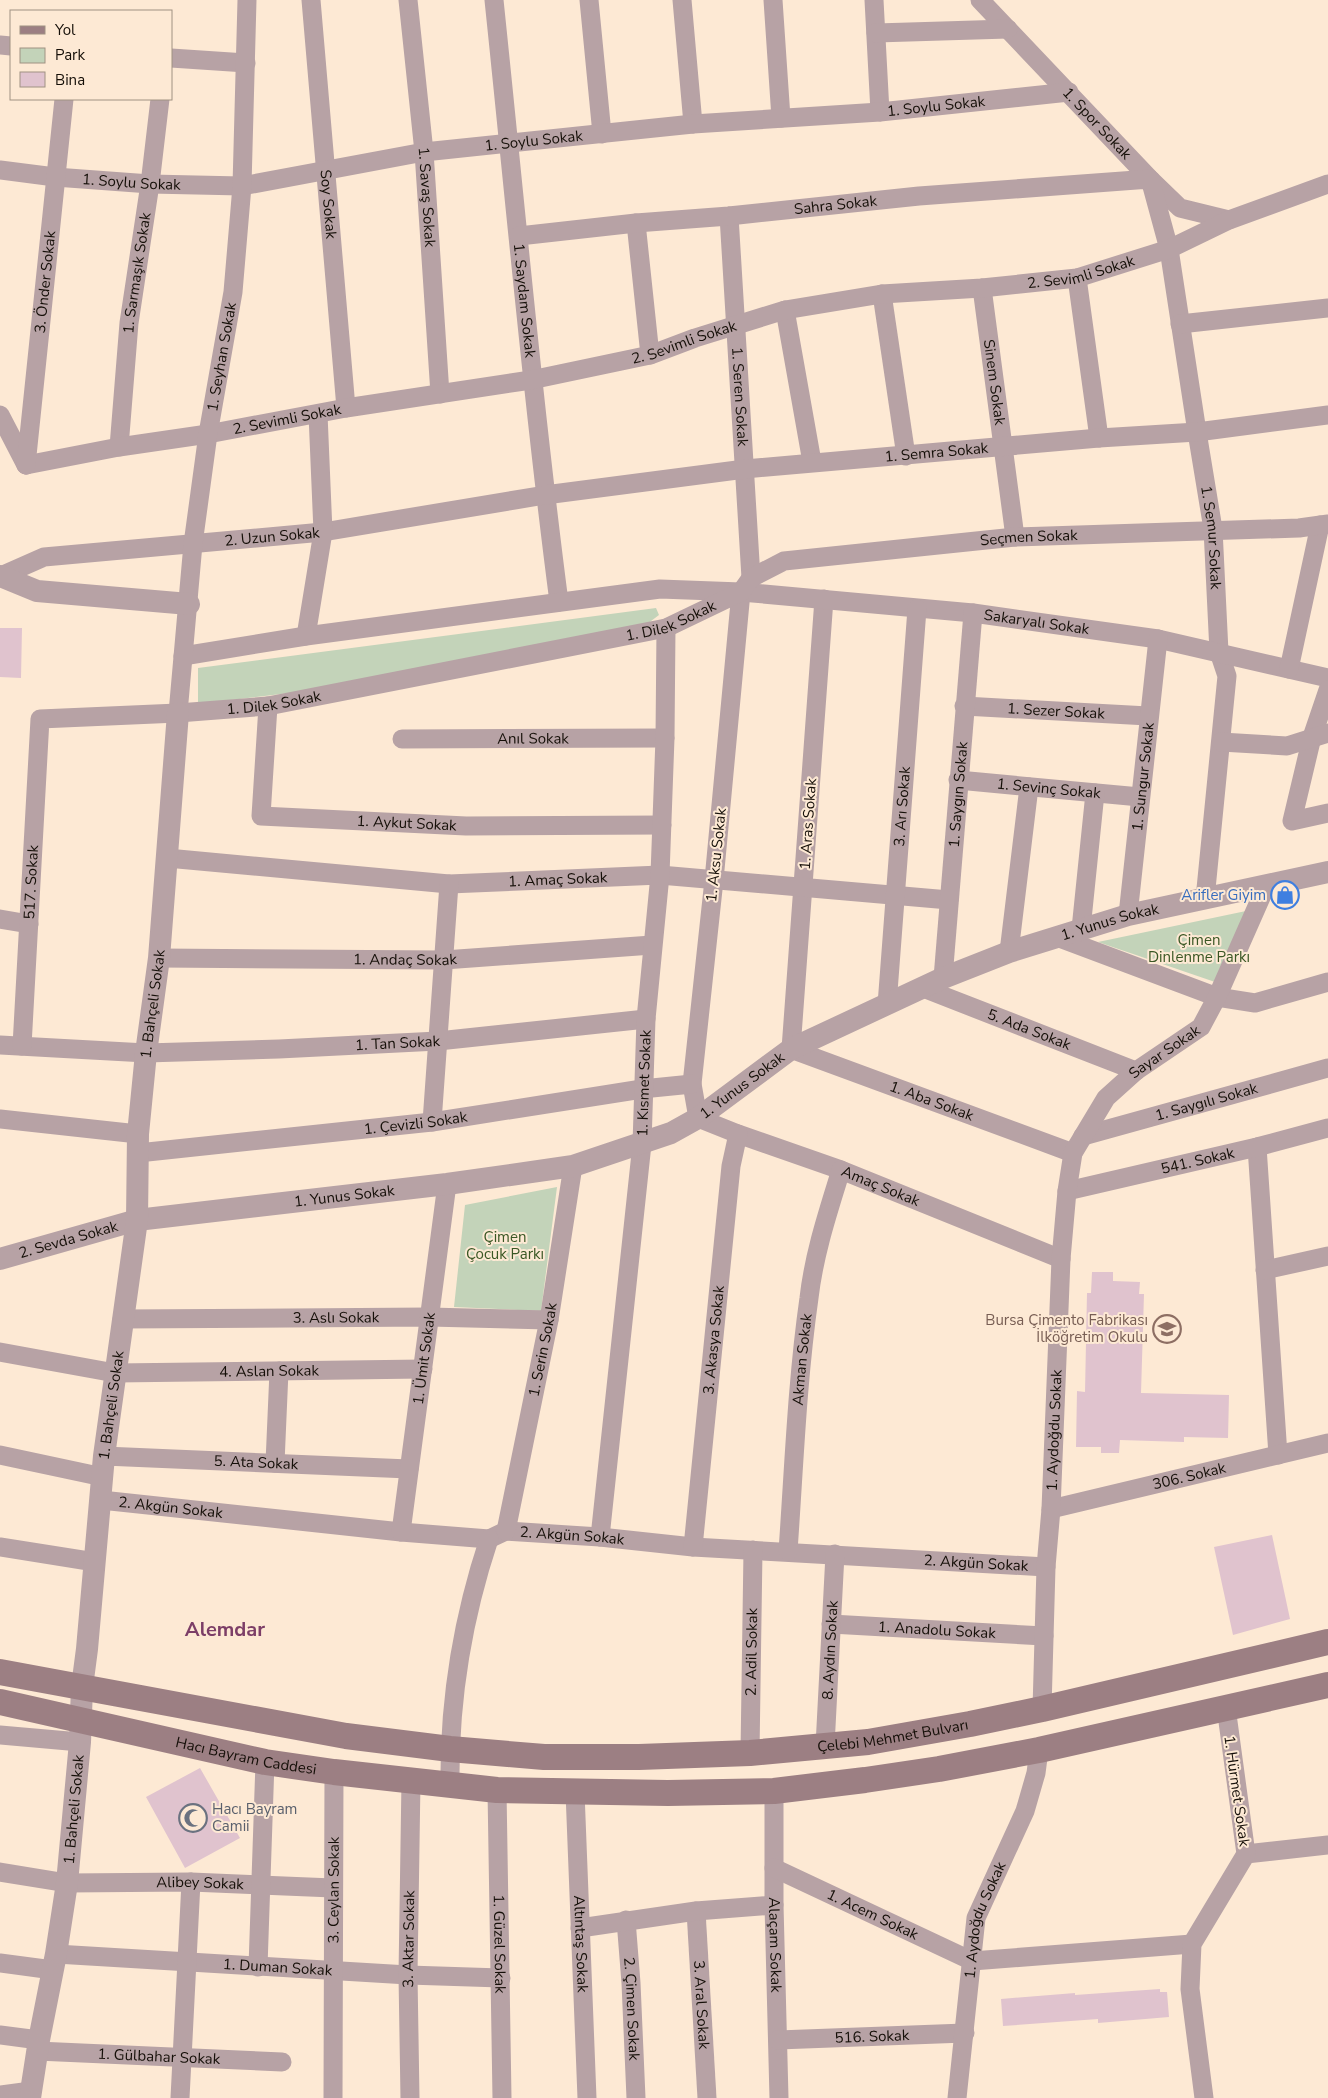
<svg xmlns="http://www.w3.org/2000/svg" width="1328" height="2098" viewBox="0 0 1328 2098" font-family="'Nunito Sans',sans-serif">
<rect width="100%" height="100%" fill="#fde9d4"/>
<path fill="#c3d3b9" d="M656,608L659,615L647,624L339,687L198,704V668Z
M1246,911L1215,982L1098,942Z
M557,1187L541,1311L454,1307L465,1205Z"/>
<path fill="#e0c3ce" d="M0,628H22L21,678L0,677Z
M1092,1272H1113V1281L1140,1282L1139,1294H1144L1141,1393L1229,1395L1228,1438L1184,1437V1442L1120,1440L1119,1453H1101V1447H1076L1077,1391L1085,1392L1087,1293H1091Z
M1272,1535L1290,1619L1233,1635L1214,1547Z
M200,1768L240,1838L185,1868L146,1797Z
M1160,1989V1992H1167L1169,2017L1098,2023V2019L1003,2026L1001,1999L1075,1993V1995Z"/>
<g fill="none" stroke-linecap="round" stroke-linejoin="round">
<g stroke="#b7a2a5" stroke-width="19">
<path id="s1" d="M311,0L346,408"/>
<path id="s2" d="M408,0L424,152L440,394"/>
<path id="s3" d="M494,0C515,201 533,402 559,602"/>
<path d="M589,0L602,134"/>
<path d="M682,0L693,124"/>
<path d="M773,0L781,118"/>
<path d="M874,0L880,112"/>
<path id="s4" d="M980,0L1150,179L1180,208L1229,220"/>
<path d="M876,33L1008,29"/>
<path d="M0,45L11,46"/>
<path d="M171,58L246,63"/>
<path id="s5" d="M0,170L55,177L150,184L242,186L424,152L693,124L880,112L1069,92"/>
<path id="s6" d="M729,216L751,578"/>
<path d="M636,223L650,355"/>
<path id="s7" d="M519,236L636,223L729,216L919,196L1150,179L1169,249L1197,432L1213,529L1219,652L1227,676L1205,899"/>
<path d="M1077,278L1099,438"/>
<path id="s8" d="M982,288L1015,537"/>
<path d="M882,294L906,456"/>
<path d="M785,310L812,462"/>
<path d="M1180,324L1328,308"/>
<path d="M0,415L26,465"/>
<path id="s9" d="M119,447L129,323L150,184L160,99"/>
<path id="s10" d="M26,465L119,447L208,434L346,408L531,380L650,355L695,338L785,310L882,294L982,288L1077,278L1169,249L1229,220L1328,184"/>
<path id="s11" d="M26,465L64,99"/>
<path id="s12" d="M1,576L44,557L323,532L545,495L745,469L1099,438L1197,432L1328,415"/>
<path id="s13" d="M741,592L714,880L692,1084L698,1118L738,1134L841,1170L1061,1259"/>
<path id="s14" d="M824,599L791,1049L1073,1153"/>
<path d="M306,636L323,532L318,414"/>
<path id="s15" d="M183,656L306,636L660,589L741,592L973,613L1158,639L1328,678"/>
<path d="M1289,669L1320,525"/>
<path d="M1328,690L1312,737L1292,821L1328,813"/>
<path id="s16" d="M268,706L261,816L466,826L662,825"/>
<path id="s17" d="M964,706L1148,716"/>
<path id="s18" d="M178,713L193,544L208,434L233,292L242,186L247,0"/>
<path id="s19" d="M402,739L665,738"/>
<path d="M1221,742L1287,746L1328,733"/>
<path id="s20" d="M958,780L1140,797"/>
<path id="s21" d="M167,858L449,884L660,875L949,900"/>
<path id="s22" d="M1128,915L1158,639"/>
<path d="M0,919L29,924"/>
<path d="M1081,929L1095,793"/>
<path d="M1057,937L1217,997L1255,1003L1328,982"/>
<path d="M1009,952L1029,787"/>
<path id="s23" d="M159,958L444,960L652,945"/>
<path id="s24" d="M943,978L973,613"/>
<path id="s25" d="M923,988L1136,1071"/>
<path id="s26" d="M887,1005L917,609"/>
<path id="s27" d="M0,1045L146,1053L279,1049L438,1041L646,1019"/>
<path id="s28" d="M22,1046L40,719L178,713L268,706L666,628L741,592L751,578L784,561L1015,537L1299,528L1328,524"/>
<path d="M0,1119L138,1134"/>
<path d="M432,1122L449,884"/>
<path id="s29" d="M1083,1136L1328,1068"/>
<path d="M1257,1147L1278,1455"/>
<path id="s30" d="M138,1153L432,1122L642,1089L692,1084"/>
<path id="s31" d="M1067,1191L1257,1147L1328,1128"/>
<path d="M1265,1270L1328,1256"/>
<path id="s32" d="M122,1319L429,1317L549,1320"/>
<path id="s33" d="M0,1352L115,1373L423,1369"/>
<path d="M0,1455L103,1477"/>
<path id="s34" d="M104,1456L409,1469"/>
<path d="M275,1463L279,1371"/>
<path id="s35" d="M101,1500L401,1532L489,1539L506,1531L600,1537L693,1547L1046,1567"/>
<path id="s36" d="M1051,1509L1328,1443"/>
<path id="s37" d="M506,1531L549,1320L573,1166"/>
<path id="s38" d="M401,1532L447,1184"/>
<path id="s39" d="M600,1537L642,1144L646,1019L660,875L665,738L666,628"/>
<path d="M0,1547L95,1562"/>
<path id="s40" d="M693,1547L731,1166L738,1134"/>
<path id="s41" d="M788,1551C794,1467 797,1382 809,1298C814,1254 828,1212 841,1170"/>
<path id="s42" d="M831,1624L1044,1636"/>
<path id="s43" d="M1042,1709L1046,1567L1051,1509L1061,1259L1067,1191L1073,1153L1106,1098L1136,1071L1201,1027L1217,997L1266,886"/>
<path d="M0,1735L80,1742"/>
<path id="s44" d="M825,1746L835,1554"/>
<path id="s45" d="M750,1753L753,1550"/>
<path d="M450,1785C449,1702 463,1617 489,1539"/>
<path id="s46" d="M497,1790L502,2098"/>
<path id="s47" d="M774,1791V1905L779,2098"/>
<path id="s48" d="M575,1792L587,2098"/>
<path d="M1246,1854L1328,1845"/>
<path id="s49" d="M774,1868L972,1961L1192,1944"/>
<path id="s50" d="M0,1872L67,1883L191,1882L333,1888"/>
<path id="s51" d="M696,1911L707,2098"/>
<path id="s52" d="M626,1920L631,1983L636,2098"/>
<path d="M580,1928L696,1911L774,1905"/>
<path id="s53" d="M56,1954L408,1975L501,1978"/>
<path d="M0,1963L53,1970"/>
<path d="M258,1967L265,1762"/>
<path d="M0,2035L39,2040"/>
<path id="s54" d="M778,2040L965,2033"/>
<path id="s55" d="M37,2051L282,2062"/>
<path d="M0,2095L31,2091"/>
<path d="M180,2098L191,1882"/>
<path id="s56" d="M333,2098L334,1772"/>
<path id="s57" d="M410,2098L408,1975L411,1780"/>
<path id="s58" d="M957,2098L976,1918L1025,1811L1036,1773L1039,1750"/>
<path d="M1204,2098L1190,1989L1192,1944L1246,1854L1226,1707"/>
</g>
<g stroke="#b7a2a5" stroke-width="22">
<path d="M0,576L37,591L189,604"/>
<path id="s59" d="M0,1259L137,1220L447,1184L573,1166L671,1133L698,1118L791,1049L943,978L1009,952L1128,915L1328,872"/>
<path id="s60" d="M30,2098L39,2040L56,1954L67,1883L80,1742L82,1687L87,1649L104,1456L137,1220L138,1134L146,1053L159,958L178,713"/>
</g>
<g stroke="#9c7f83" stroke-width="26">
<path id="s61" d="M0,1672L346,1736L450,1749L544,1757H639L750,1753L868,1742L970,1724L1042,1709L1328,1642"/>
<path id="s62" d="M0,1702L265,1762L334,1772L497,1790L668,1793L774,1791L865,1780L939,1769L1039,1750L1328,1685"/>
</g>
</g>
<defs>
<symbol id="shop-ring" viewBox="-11 -11 22 22"><circle r="9.5" fill="#fde9d4" stroke="#3f7fe0" stroke-width="1.5"/><path d="M-5-2.5h2.3a2.7 3.5 0 0 1 5.4 0H5L5.5 6h-11ZM-1.5-2.5h3a1.5 2.3 0 0 0-3 0Z" fill="#3f7fe0"/></symbol>
<symbol id="school-ring" viewBox="-11 -11 22 22"><circle r="9.5" fill="#fde9d4" stroke="#8d6e63" stroke-width="1.5"/><path d="M0-5L7-2L0 1L-7-2ZM-4 1L0 2.5L4 1V4Q0 6-4 4Z" fill="#8d6e63"/></symbol>
<symbol id="mosque-ring" viewBox="-11 -11 22 22"><circle r="9.5" fill="#fde9d4" stroke="#6b7280" stroke-width="1.5"/><path d="M3.5-4.9A6 6 0 1 0 3.5 4.9A5 5 0 1 1 3.5-4.9Z" fill="#6b7280"/></symbol>
</defs>
<g fill-rule="evenodd">
<use href="#shop-ring" x="1269" y="879" width="32" height="32"/>
<use href="#school-ring" x="1151" y="1313" width="32" height="32"/>
<use href="#mosque-ring" x="177" y="1802" width="32" height="32"/>
</g>
<g text-anchor="middle" dominant-baseline="central" stroke-width="4" stroke-linejoin="round" paint-order="stroke">
<g font-size="15" fill="#150f08" stroke="#fde9d4">
<text stroke="none"><textPath href="#s5" startOffset="942">1. Soylu Sokak</textPath></text>
<text stroke="none"><textPath href="#s4" startOffset="170">1. Spor Sokak</textPath></text>
<text stroke="none"><textPath href="#s5" startOffset="538">1. Soylu Sokak</textPath></text>
<text stroke="none"><textPath href="#s5" startOffset="132">1. Soylu Sokak</textPath></text>
<text stroke="none"><textPath href="#s2" startOffset="198">1. Savaş Sokak</textPath></text>
<text stroke="none"><textPath href="#s1" startOffset="205">Soy Sokak</textPath></text>
<text stroke="none"><textPath href="#s7" startOffset="318">Sahra Sokak</textPath></text>
<text stroke="none"><textPath href="#s10" startOffset="1075">2. Sevimli Sokak</textPath></text>
<text stroke="none"><textPath href="#s9" startOffset="175">1. Sarmaşık Sokak</textPath></text>
<text stroke="none"><textPath href="#s11" startOffset="184">3. Önder Sokak</textPath></text>
<text stroke="none"><textPath href="#s3" startOffset="302">1. Saydam Sokak</textPath></text>
<text stroke="none"><textPath href="#s10" startOffset="670">2. Sevimli Sokak</textPath></text>
<text stroke="none"><textPath href="#s18" startOffset="359">1. Seyhan Sokak</textPath></text>
<text stroke="none"><textPath href="#s8" startOffset="95">Sinem Sokak</textPath></text>
<text stroke="none"><textPath href="#s6" startOffset="181">1. Seren Sokak</textPath></text>
<text stroke="none"><textPath href="#s10" startOffset="265">2. Sevimli Sokak</textPath></text>
<text stroke="none"><textPath href="#s12" startOffset="946">1. Semra Sokak</textPath></text>
<text stroke="none"><textPath href="#s12" startOffset="276">2. Uzun Sokak</textPath></text>
<text stroke="none"><textPath href="#s7" startOffset="998">1. Semur Sokak</textPath></text>
<text stroke="none"><textPath href="#s28" startOffset="1345">Seçmen Sokak</textPath></text>
<text stroke="none"><textPath href="#s28" startOffset="968">1. Dilek Sokak</textPath></text>
<text stroke="none"><textPath href="#s15" startOffset="860">Sakaryalı Sokak</textPath></text>
<text stroke="none"><textPath href="#s28" startOffset="562">1. Dilek Sokak</textPath></text>
<text stroke="none"><textPath href="#s17" startOffset="92">1. Sezer Sokak</textPath></text>
<text stroke="none"><textPath href="#s19" startOffset="131">Anıl Sokak</textPath></text>
<text stroke="none"><textPath href="#s22" startOffset="139">1. Sungur Sokak</textPath></text>
<text stroke="none"><textPath href="#s20" startOffset="91">1. Sevinç Sokak</textPath></text>
<text stroke="none"><textPath href="#s24" startOffset="184">1. Saygın Sokak</textPath></text>
<text stroke="none"><textPath href="#s26" startOffset="199">3. Arı Sokak</textPath></text>
<text stroke="none"><textPath href="#s16" startOffset="256">1. Aykut Sokak</textPath></text>
<text transform="translate(808 824) rotate(-86)">1. Aras Sokak</text>
<text transform="translate(716 855) rotate(-84)">1. Aksu Sokak</text>
<text stroke="none"><textPath href="#s21" startOffset="392">1. Amaç Sokak</textPath></text>
<text stroke="none"><textPath href="#s28" startOffset="164">517. Sokak</textPath></text>
<text stroke="none"><textPath href="#s59" startOffset="1176">1. Yunus Sokak</textPath></text>
<text stroke="none"><textPath href="#s23" startOffset="246">1. Andaç Sokak</textPath></text>
<text stroke="none"><textPath href="#s60" startOffset="1102">1. Bahçeli Sokak</textPath></text>
<text stroke="none"><textPath href="#s25" startOffset="114">5. Ada Sokak</textPath></text>
<text stroke="none"><textPath href="#s27" startOffset="398">1. Tan Sokak</textPath></text>
<text stroke="none"><textPath href="#s43" startOffset="696">Sayar Sokak</textPath></text>
<text stroke="none"><textPath href="#s39" startOffset="456">1. Kısmet Sokak</textPath></text>
<text stroke="none"><textPath href="#s59" startOffset="771">1. Yunus Sokak</textPath></text>
<text stroke="none"><textPath href="#s14" startOffset="601">1. Aba Sokak</textPath></text>
<text stroke="none"><textPath href="#s29" startOffset="128">1. Saygılı Sokak</textPath></text>
<text stroke="none"><textPath href="#s30" startOffset="279">1. Çevizli Sokak</textPath></text>
<text stroke="none"><textPath href="#s31" startOffset="134">541. Sokak</textPath></text>
<text stroke="none"><textPath href="#s13" startOffset="724">Amaç Sokak</textPath></text>
<text stroke="none"><textPath href="#s59" startOffset="351">1. Yunus Sokak</textPath></text>
<text stroke="none"><textPath href="#s59" startOffset="71">2. Sevda Sokak</textPath></text>
<text stroke="none"><textPath href="#s32" startOffset="214">3. Aslı Sokak</textPath></text>
<text stroke="none"><textPath href="#s40" startOffset="208">3. Akasya Sokak</textPath></text>
<text stroke="none"><textPath href="#s37" startOffset="185">1. Serin Sokak</textPath></text>
<text stroke="none"><textPath href="#s38" startOffset="175">1. Ümit Sokak</textPath></text>
<text stroke="none"><textPath href="#s41" startOffset="192">Akman Sokak</textPath></text>
<text stroke="none"><textPath href="#s33" startOffset="271">4. Aslan Sokak</textPath></text>
<text stroke="none"><textPath href="#s60" startOffset="698">1. Bahçeli Sokak</textPath></text>
<text stroke="none"><textPath href="#s43" startOffset="279">1. Aydoğdu Sokak</textPath></text>
<text stroke="none"><textPath href="#s34" startOffset="152">5. Ata Sokak</textPath></text>
<text stroke="none"><textPath href="#s36" startOffset="142">306. Sokak</textPath></text>
<text stroke="none"><textPath href="#s35" startOffset="70">2. Akgün Sokak</textPath></text>
<text stroke="none"><textPath href="#s35" startOffset="475">2. Akgün Sokak</textPath></text>
<text stroke="none"><textPath href="#s35" startOffset="880">2. Akgün Sokak</textPath></text>
<text stroke="none"><textPath href="#s42" startOffset="106">1. Anadolu Sokak</textPath></text>
<text stroke="none"><textPath href="#s44" startOffset="96">8. Aydın Sokak</textPath></text>
<text stroke="none"><textPath href="#s45" startOffset="101">2. Adil Sokak</textPath></text>
<text stroke="none"><textPath href="#s61" startOffset="901">Çelebi Mehmet Bulvarı</textPath></text>
<text stroke="none"><textPath href="#s62" startOffset="252">Hacı Bayram Caddesi</textPath></text>
<text transform="translate(1237 1791) rotate(82)">1. Hürmet Sokak</text>
<text stroke="none"><textPath href="#s60" startOffset="292">1. Bahçeli Sokak</textPath></text>
<text stroke="none"><textPath href="#s50" startOffset="201">Alibey Sokak</textPath></text>
<text stroke="none"><textPath href="#s56" startOffset="208">3. Ceylan Sokak</textPath></text>
<text stroke="none"><textPath href="#s49" startOffset="109">1. Acem Sokak</textPath></text>
<text stroke="none"><textPath href="#s58" startOffset="181">1. Aydoğdu Sokak</textPath></text>
<text stroke="none"><textPath href="#s57" startOffset="159">3. Aktar Sokak</textPath></text>
<text stroke="none"><textPath href="#s46" startOffset="154">1. Güzel Sokak</textPath></text>
<text stroke="none"><textPath href="#s47" startOffset="154">Alaçam Sokak</textPath></text>
<text stroke="none"><textPath href="#s48" startOffset="152">Altıntaş Sokak</textPath></text>
<text stroke="none"><textPath href="#s53" startOffset="222">1. Duman Sokak</textPath></text>
<text stroke="none"><textPath href="#s51" startOffset="94">3. Aral Sokak</textPath></text>
<text stroke="none"><textPath href="#s52" startOffset="89">2. Çimen Sokak</textPath></text>
<text stroke="none"><textPath href="#s54" startOffset="94">516. Sokak</textPath></text>
<text stroke="none"><textPath href="#s55" startOffset="122">1. Gülbahar Sokak</textPath></text>
</g>
<g font-size="15" fill="#366cbe" stroke="#fde9d4" text-anchor="end">
<text x="1266" y="895">Arifler Giyim</text>
</g>
<g font-size="15" fill="#3a5724" stroke="#fde9d4">
<text x="1199" y="940">Çimen<tspan x="1199" dy="17">Dinlenme Parkı</tspan></text>
<text x="505" y="1237">Çimen<tspan x="505" dy="17">Çocuk Parkı</tspan></text>
</g>
<g font-size="15" fill="#785e54" stroke="#fde9d4" text-anchor="end">
<text x="1148" y="1320">Bursa Çimento Fabrikası<tspan x="1148" dy="17">İlköğretim Okulu</tspan></text>
</g>
<g font-size="15" fill="#5b616d" stroke="#fde9d4" text-anchor="start">
<text x="212" y="1809">Hacı Bayram<tspan x="212" dy="17">Camii</tspan></text>
</g>
<g font-size="20" font-weight="bold" fill="#7c3e67" stroke="#fde9d4">
<text x="225" y="1629">Alemdar</text>
</g>
</g>
<rect x="10" y="10" width="162" height="90" fill="#fde9d4" stroke="#a09282"/>
<rect x="20" y="26" width="25" height="8" fill="#9c7f83" stroke="#a09282"/>
<text x="55" y="35" font-size="15" fill="#150f08">Yol</text>
<rect x="20" y="48" width="25" height="15" fill="#c3d3b9" stroke="#a09282"/>
<text x="55" y="60" font-size="15" fill="#150f08">Park</text>
<rect x="20" y="72" width="25" height="15" fill="#e0c3ce" stroke="#a09282"/>
<text x="55" y="85" font-size="15" fill="#150f08">Bina</text>
</svg>
